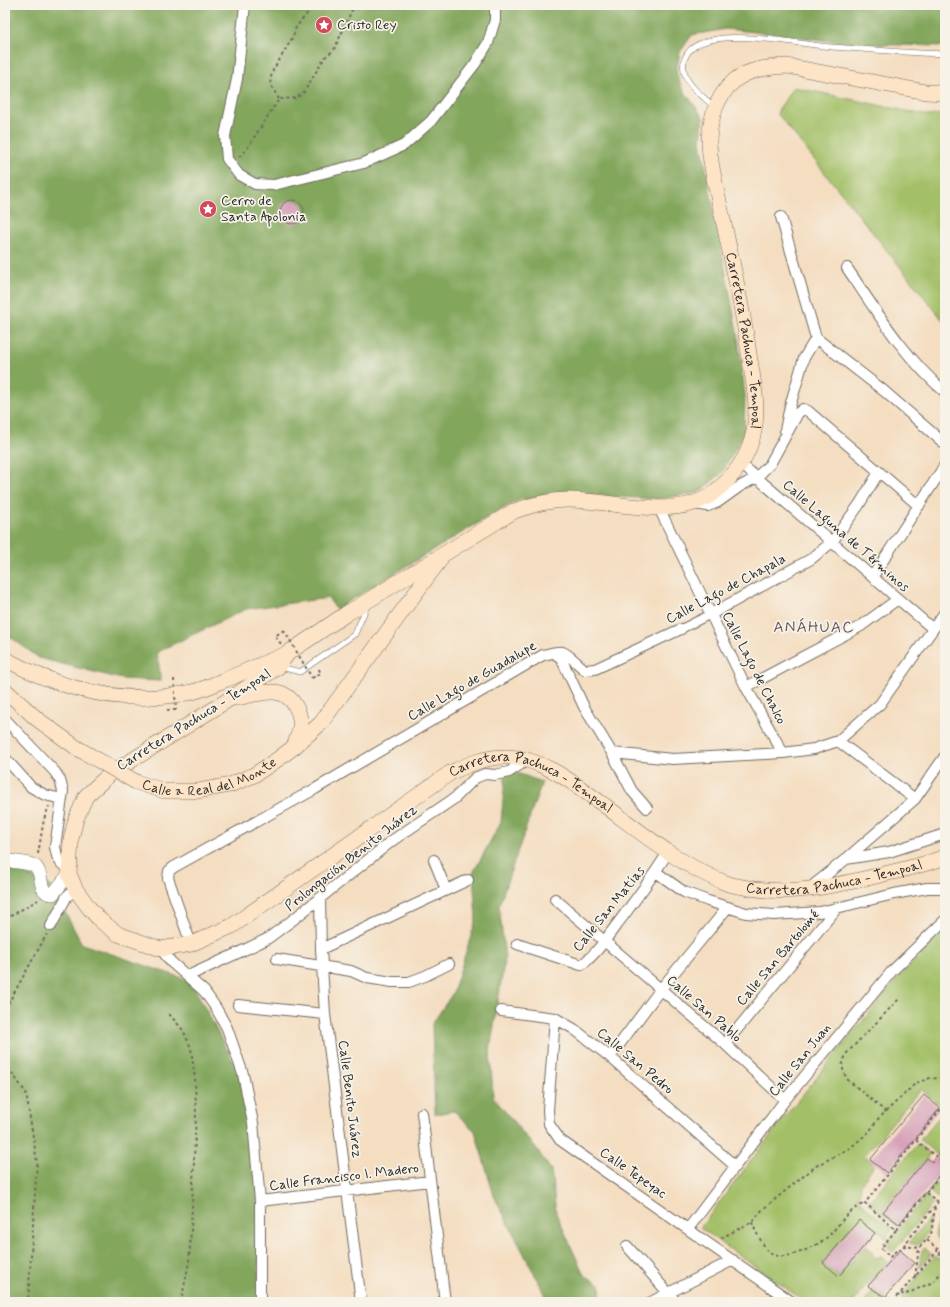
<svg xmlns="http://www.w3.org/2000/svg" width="950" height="1307" viewBox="0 0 950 1307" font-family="Mynerve,sans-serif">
<rect width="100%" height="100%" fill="#f7f3e8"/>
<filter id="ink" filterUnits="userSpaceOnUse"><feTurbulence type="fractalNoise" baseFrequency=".025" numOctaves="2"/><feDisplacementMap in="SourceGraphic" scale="8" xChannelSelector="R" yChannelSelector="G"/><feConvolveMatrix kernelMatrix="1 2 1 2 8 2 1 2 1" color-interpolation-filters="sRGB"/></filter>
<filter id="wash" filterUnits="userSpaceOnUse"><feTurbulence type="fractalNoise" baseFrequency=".012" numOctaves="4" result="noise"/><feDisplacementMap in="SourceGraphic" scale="16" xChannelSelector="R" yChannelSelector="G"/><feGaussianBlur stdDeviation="0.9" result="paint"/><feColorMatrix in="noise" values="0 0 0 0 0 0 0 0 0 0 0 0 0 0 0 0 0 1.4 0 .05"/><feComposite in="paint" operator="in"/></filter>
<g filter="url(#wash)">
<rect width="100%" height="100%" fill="#f4ddc0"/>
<path fill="#a3c068" stroke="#67764a" d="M793,87L930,116L945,113V323L777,113Z
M945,931V1110L921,1089L865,1155L874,1165L861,1184L859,1198L867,1208L893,1229L886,1238L876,1229L874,1231L858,1219L822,1263L839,1277L866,1246L873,1252L872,1255L877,1258L881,1257L888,1262L873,1279H870L854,1302H806L700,1228L782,1120L861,1023L900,976Z
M942,1113L945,1116V1146L937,1155L920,1140Z
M917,1144L930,1154L882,1211L897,1224L896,1226L868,1203Z
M945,1173V1189L937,1198L929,1191Z
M926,1196L933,1203L893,1252L887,1247L889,1245L887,1243Z
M945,1207V1233L940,1240L935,1236L939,1214Z
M930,1217L928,1232L918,1245L909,1243Z
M925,1248L931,1254L919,1268L922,1250Z
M935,1256L945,1264V1289L934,1302H905L900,1298Z
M873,1290L890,1302H864Z"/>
<path fill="#82a65c" stroke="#566844" d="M5,5H936L945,10V46L851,44L792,36L726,29L692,35L680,52L676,71L682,88L703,117L701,142L738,337L745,395L744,434L722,473L698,493L657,499L567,494L520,500L493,514L336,609L328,598L246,609L157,652L161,681L122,679L39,658L5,633Z
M506,769L542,782L499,905L505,958L490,1050L493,1097L538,1151L551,1170L556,1213L584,1275L600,1284L601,1302H549L494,1196L475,1131L454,1111L435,1114L432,1024L453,993L476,920L473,873L501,822Z
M5,865L51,886L82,944L191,981L240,1075L258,1166L259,1302H5Z"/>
<g id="blocks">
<path fill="#d6a2b9" d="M280 212a12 12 0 1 1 24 0a12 12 0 1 1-24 0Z
M924,1095L940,1108L887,1173L870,1160Z
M945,1146V1168L899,1224L883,1212L927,1158L932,1162Z
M859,1220L875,1233L839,1276L823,1263Z
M900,1250L915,1263L885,1297L868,1286Z"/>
</g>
</g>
<g filter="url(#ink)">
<use href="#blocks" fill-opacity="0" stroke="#71695f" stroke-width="1"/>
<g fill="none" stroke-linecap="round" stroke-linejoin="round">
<defs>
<path id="service" d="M715,107C702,96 677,79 685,58C699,21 801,45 832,47C870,50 907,53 945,54
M281,667L300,672L355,634L367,606"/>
<path id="pedestrian" d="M681,629L711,614"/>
<path id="minor" d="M245,5L237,79L225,136L227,159L239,175L255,184L274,185L364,163L404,145L431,121L475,64L488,43L495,20V5
M781,217L816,338
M847,268C877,312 904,357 945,392
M816,338L884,391L945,444
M785,430L790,406L804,358L816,338
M741,464L933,629
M694,504L708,506L718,502L739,487L757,477L770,464L798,413L803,409L808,411L919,506
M659,508L746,687L783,753
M873,576L945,465
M711,614L811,559L832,542L859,505L879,472
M554,653L561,658L584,707L612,753L632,791L647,808
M746,687L861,626L898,599
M5,719L55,772L60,780L63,791L55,847L57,856L61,863L70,869
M838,741L915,799
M612,753L673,759L783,753L814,749L838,741L880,704L945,612
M5,758L31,787L45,795L62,799
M846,859L889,852L945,834
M434,860L446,890
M656,872L684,892L708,901L746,913L774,915L820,912L894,894L927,888H945
M810,888L846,859L915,799L945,756
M320,898L321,949L325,1014L361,1302
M555,899L725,1044L785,1100
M51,926L67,896L76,890
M191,944L168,878L169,871L174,867L315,789L543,655C549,654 557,651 562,652C566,652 580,666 585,670L595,669L681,629
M517,944L581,965C596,955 607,937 618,923C635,900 653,877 668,852
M161,949L171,962L204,991L216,1008L227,1028L243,1074L253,1123L260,1201V1302
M321,949L468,880
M277,959L351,971L367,978L392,982H409L425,976L449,964
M188,976L240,952L267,939L290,922L393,840L455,798L475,778L485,774L495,775L509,772L527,760
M238,1005L325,1014
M501,1011L555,1018L574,1029L610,1057L735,1166
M555,1018L548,1110L549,1124L560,1140L792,1302
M725,1044L837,908
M610,1057L660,990L728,907
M422,1113L445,1302
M260,1201L430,1181
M688,1229L785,1100L892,971L945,920
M627,1246L676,1302
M651,1302L733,1260"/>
<path id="tertiary" d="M5,860C14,863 28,861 36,867C44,875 37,894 53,894L69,874"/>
<g id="secondary">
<path id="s1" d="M945,93L926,92L787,66C769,67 748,69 734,81C717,96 710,119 709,141C709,161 716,186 720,206C731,256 742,304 749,354C753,379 759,406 754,431C749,457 733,478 712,494C675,521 612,500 568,500C548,500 533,505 514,511L346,614L288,653L278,667L228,700L110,774L86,796L76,819L71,839L69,874L76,890L90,909L101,921L118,934L161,949L191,944L232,926L450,773C469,764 486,756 508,757C545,759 574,784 604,805C642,833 681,866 726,883C731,885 738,886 743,887C787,896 829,887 872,877C896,871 922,866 945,857"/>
<path d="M5,659C62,690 122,706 187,693C201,691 214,684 227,679C246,671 265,663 284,655"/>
<path d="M5,690L37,719L77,748"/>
<path d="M237,698C248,696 262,691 274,692C292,693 302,712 300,729C299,734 296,741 294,747"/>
<path id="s2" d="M136,782L164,791H198L230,785L254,775L278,759L294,747L321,723L422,584L440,560"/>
</g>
</defs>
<use href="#service" stroke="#71695f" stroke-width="6"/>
<use href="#pedestrian" stroke="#71695f" stroke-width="10"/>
<use href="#minor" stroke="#71695f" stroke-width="12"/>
<use href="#tertiary" stroke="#71695f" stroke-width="14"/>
<use href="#secondary" stroke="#71695f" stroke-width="16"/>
<path stroke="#71695f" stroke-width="2" stroke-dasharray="3 3" stroke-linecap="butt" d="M352,10V5
M279,99L270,84L272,72L293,37L296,27L314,5
M239,157L246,150L279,99L296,98L304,92L325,57L334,50L352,10L361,8L367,5
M281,644L275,636L284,630
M312,678L321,673L318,668
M167,710H176
M38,854L44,819L49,806
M5,919L38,900
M5,1009L47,934
M169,1014L183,1030L191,1048L195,1079L196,1114L191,1230L189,1262L181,1302
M5,1063L26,1093L37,1162L28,1302
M886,1112L848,1080L845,1075L842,1066L846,1054L900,998
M945,1113L941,1109L865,1203L896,1230L945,1169
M916,1140L945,1164
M926,1193L940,1203L945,1197
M752,1222C754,1229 764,1248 770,1253C783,1263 816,1247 826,1238C836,1230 842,1218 852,1211C855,1208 861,1205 865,1203
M896,1230L881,1248L890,1257L897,1250L901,1249L938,1202
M721,1238L752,1222L763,1209L816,1166L850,1148L869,1132L878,1119L916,1083L930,1078L945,1079
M927,1240L941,1252
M903,1246L919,1248
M945,1252L942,1250L939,1255L945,1260
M915,1277L919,1248L931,1235L935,1207
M901,1293L904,1295L933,1282L945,1268
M897,1297L938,1250
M939,1302L945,1295"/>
<use href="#service" stroke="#fff" stroke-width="5"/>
<use href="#pedestrian" stroke="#fff" stroke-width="8"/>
<use href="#minor" stroke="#fff" stroke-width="10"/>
<use href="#tertiary" stroke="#fff" stroke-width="13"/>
<use href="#secondary" stroke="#fee4c6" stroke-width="15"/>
<defs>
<path id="secondary-bridge" d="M77,748L136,782"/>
</defs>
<use href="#secondary-bridge" stroke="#71695f" stroke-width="16" stroke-linecap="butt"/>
<path stroke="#71695f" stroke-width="2" stroke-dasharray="3 3" stroke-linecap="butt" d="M284,630L312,678
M174,679L176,710"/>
<use href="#secondary-bridge" stroke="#fee4c6" stroke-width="15"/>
</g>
</g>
<defs>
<symbol id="sight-disc" viewBox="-11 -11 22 22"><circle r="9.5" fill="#d1495b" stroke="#f7f3e8"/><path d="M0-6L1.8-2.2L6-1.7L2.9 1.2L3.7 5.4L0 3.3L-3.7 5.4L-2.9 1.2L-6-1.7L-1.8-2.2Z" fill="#fff"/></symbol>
</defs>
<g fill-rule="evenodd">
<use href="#sight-disc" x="314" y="15" width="20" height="20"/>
<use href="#sight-disc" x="198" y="199" width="20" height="20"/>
</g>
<g text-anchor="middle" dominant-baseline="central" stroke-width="3.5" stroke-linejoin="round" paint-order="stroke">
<g font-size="14" fill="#2b2b2b" stroke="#f7f3e8" text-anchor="start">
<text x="337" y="25">Cristo Rey</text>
<text x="221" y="201">Cerro de<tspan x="221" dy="16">Santa Apolonia</tspan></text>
</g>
<g font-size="14" fill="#2b2b2b" stroke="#f7f3e8">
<text stroke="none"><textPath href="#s1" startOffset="486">Carretera Pachuca - Tempoal</textPath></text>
<text transform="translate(846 536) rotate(41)">Calle Laguna de Términos</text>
<text transform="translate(726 589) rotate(-28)">Calle Lago de Chapala</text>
<text transform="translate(754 668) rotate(63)">Calle Lago de Chalco</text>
<text transform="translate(472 681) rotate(-30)">Calle Lago de Guadalupe</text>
<text transform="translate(194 720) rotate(-32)">Carretera Pachuca - Tempoal</text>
<text stroke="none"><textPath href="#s2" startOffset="77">Calle a Real del Monte</textPath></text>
<text stroke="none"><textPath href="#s1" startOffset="2009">Carretera Pachuca - Tempoal</textPath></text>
<text transform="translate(351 858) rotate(-38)">Prolongación Benito Juárez</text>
<text stroke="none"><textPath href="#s1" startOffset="2345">Carretera Pachuca - Tempoal</textPath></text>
<text transform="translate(609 909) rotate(-51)">Calle San Matías</text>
<text transform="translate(778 958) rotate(-50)">Calle San Bartolomé</text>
<text transform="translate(704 1009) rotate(41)">Calle San Pablo</text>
<text transform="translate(800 1060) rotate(-51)">Calle San Juan</text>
<text transform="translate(635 1061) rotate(40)">Calle San Pedro</text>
<text transform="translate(350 1099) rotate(83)">Calle Benito Juárez</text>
<text transform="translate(633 1173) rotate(35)">Calle Tepeyac</text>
<text transform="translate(344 1177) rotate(-7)">Calle Francisco I. Madero</text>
</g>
<g font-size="16" letter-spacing="1" fill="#67555d" stroke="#f7f3e8">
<text x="814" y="627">ANÁHUAC</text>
</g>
</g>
<rect width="950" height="1307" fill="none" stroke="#f7f3e8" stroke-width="20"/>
</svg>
